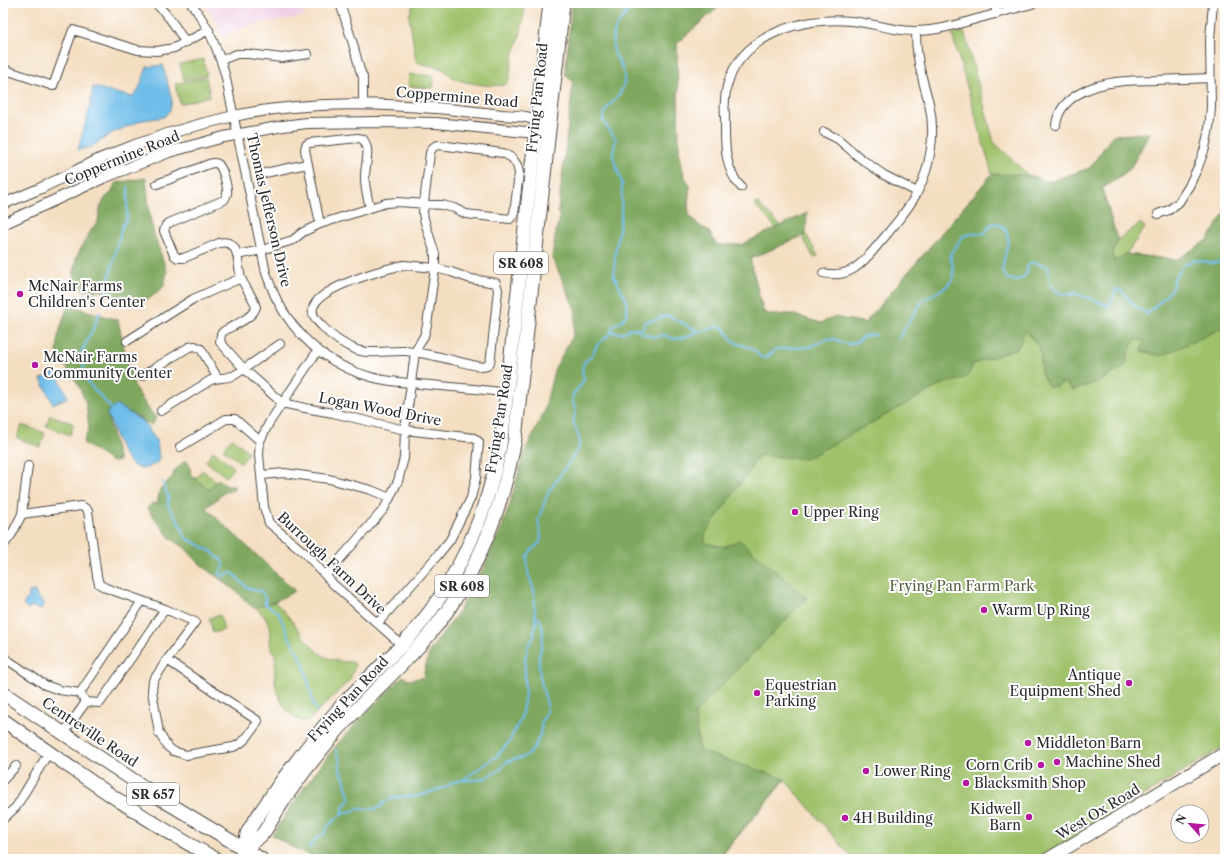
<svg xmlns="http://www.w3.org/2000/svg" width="1228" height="862" viewBox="0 0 1228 862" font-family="'Libre Caslon Text',serif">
<rect width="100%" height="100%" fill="#fff"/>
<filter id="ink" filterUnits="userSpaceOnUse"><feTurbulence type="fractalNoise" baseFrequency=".025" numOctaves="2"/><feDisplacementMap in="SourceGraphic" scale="8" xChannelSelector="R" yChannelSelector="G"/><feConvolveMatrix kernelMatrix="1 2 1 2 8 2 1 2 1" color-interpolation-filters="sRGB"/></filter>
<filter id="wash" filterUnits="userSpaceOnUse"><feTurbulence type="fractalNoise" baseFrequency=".012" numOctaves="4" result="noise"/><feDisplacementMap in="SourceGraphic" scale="16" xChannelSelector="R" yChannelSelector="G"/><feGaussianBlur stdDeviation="0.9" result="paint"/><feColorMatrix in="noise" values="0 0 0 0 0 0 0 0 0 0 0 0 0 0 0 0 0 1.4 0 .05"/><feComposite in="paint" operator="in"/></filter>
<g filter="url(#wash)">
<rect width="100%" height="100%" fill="#f4dec1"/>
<path fill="#f0d0e5" d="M204,3H301L305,16L247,26L223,37L213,16Z"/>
<path fill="#9fc16a" stroke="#65764a" d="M417,3H523L524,14L520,36L513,55L509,79C508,83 506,85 502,85C493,87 464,83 455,79C450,76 446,70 440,68C432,65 423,66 416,61L409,16L412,7Z
M646,3H723L677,43L679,153L684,176L690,186L688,202L689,215L701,227L708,230L717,245H741L776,228L755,205L757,202L781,226L803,215L805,232L818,256L814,258L802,236L750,259L763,311L770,315L791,314L821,323L834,317L865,323L992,174L952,34L964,31L994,142L1028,175L1049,182L1090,168L1113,135L1130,169L1102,189L1117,240L1141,223L1145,228L1126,254L1176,260L1208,240L1225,212V746L1039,859H853L785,780L719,859H388L714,340Z
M203,59L207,75L184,80L180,64Z
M409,74L434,76L433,88L408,86Z
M206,77L210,96L180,104L175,84Z
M50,415L74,424L70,435L46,426Z
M22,425L45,433L40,447L17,438Z
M232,438L249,452L241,463L223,449Z
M213,451L234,467L226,477L206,461Z
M202,470L216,481L209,490L195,479Z
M274,602C293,616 308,651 328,658C336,661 345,662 353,662L355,666L350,680L307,722C288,721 277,697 275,681C274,675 276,660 275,656C274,651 270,648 270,642C270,637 272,632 270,627C267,619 261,612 255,607Z
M220,615L224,630L213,633L209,618Z"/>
<path fill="#7fa75e" stroke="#556944" d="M572,3H723L677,43L679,153L684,176L690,186L688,202L689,215L701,227L708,230L717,245H741L807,213L806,235L802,236L750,259L763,312L770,315L791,314L821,323L834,317L865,323L992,174L1028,175L1049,182L1090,168L1113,135L1150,133L1130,169L1102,189L1118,241L1112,254L1115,261L1126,254L1176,260L1208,240L1225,212V327L1161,356L1141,351L1144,341L1136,339L1132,345L1124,367L1099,382L1073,390L1064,382L1057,386L1049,387L1041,373L1040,348L1025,330L1018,348L973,364L968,376L959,380L944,383L806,459L760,455L705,534V543L724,547L739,540L807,598L695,713L699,751L785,779L717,859H577L573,858L572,859H322L297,850L272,835C295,800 319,765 347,733C365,713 384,695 403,676L408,680L425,677L424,672L430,650L456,616L483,569L501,529L509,507L524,453L544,412L554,370L573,335L576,311L552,257L557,225L559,223V215L558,212L573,82L565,74Z
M146,178L150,217L154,234L167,272L164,286L149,299L138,303L101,291L83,290L73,281L76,258L91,230L98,221L100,208L105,198L112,192L115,183Z
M68,305L118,320L128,366L133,377L134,386L149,410L156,417L153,424H148L135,415L117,405L109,410L107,414L119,461L112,462L83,443L89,428L86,403L78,384L66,367L57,352L58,336Z
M186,460L190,466L191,475L209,490L218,479L227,486H234V490L225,492L206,508L295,591L274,602L253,608L237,592L200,564L184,547L170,538L147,508L152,503L157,504L160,489L173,476L174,471Z"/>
<path fill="#6fbde9" stroke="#4d748a" d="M163,65L172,100L170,110L164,117L143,120L112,133L91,147L78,150L90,106L93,87L132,97L138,91L147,67Z
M57,372L58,374L57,375L68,397L53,404L41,379Z
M117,405L144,422L157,442L159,457L157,463C153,465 150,467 146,468C122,472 115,429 107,414L109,410Z
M35,591L37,597L44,603V606L40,610L32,606L29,610L23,605L29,596V592Z"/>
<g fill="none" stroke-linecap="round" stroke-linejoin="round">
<path stroke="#6fbde9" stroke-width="2" d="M105,295L122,227L127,218L128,187
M100,312L93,329L81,353L84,364L83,375L91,386L112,409
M640,330L643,328L646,321H652L665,316H669L698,331C708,334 713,324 721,327C727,329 728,335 731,339C738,346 748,345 754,350C759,354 758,358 766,358L776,349L810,347L827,339H834L847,344H851L859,341L864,336L876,335
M611,332L623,333L631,328L640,330L641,333L654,337L665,335L673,339L687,337L698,331
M899,338L922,301L946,287L953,279V267L950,255L962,237C965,236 968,234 971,234C982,232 984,238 990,225L996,223C1016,232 1006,247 1003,264C1003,266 1002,268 1002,270C1002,272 1005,276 1006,278L1016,281C1023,277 1029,276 1027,267L1032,262L1044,265L1049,267C1046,286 1057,298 1076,293L1081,296L1096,300L1107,306L1111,303L1116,289L1123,292L1134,305L1147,314L1165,297L1172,289L1174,278L1184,265L1194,260L1213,263L1225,262
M163,482L165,490L168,496V506L176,517L186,538L212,552L216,556L222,560L224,566L219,574L220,576H224L231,572C243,581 244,591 261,591L265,597V604L278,612L289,637L304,664L314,706L317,711
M336,750C336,755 338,756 340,759C341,762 339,766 340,769C340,772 343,775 344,778C346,785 347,792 350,799L344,805L342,814
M464,779L497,756L509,742L521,718L525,694V660L528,646L534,637V631L536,624L535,616
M309,847L318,837L324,834L328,826L342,814L358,809H374L380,807L386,801L396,797L418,796L446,787L453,782L463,780H475L485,778L501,769L506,762L515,759L522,758L529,754L535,746L540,735L542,721L546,712L547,704L540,678L539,664V656L542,644L543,630L540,620L535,615L534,590L528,573L527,557L531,551L540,542L541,537L538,520L548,493L578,449L580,441L573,420L575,414V407L572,401L573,394L581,385L584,379L582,371L584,362L592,356L597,345L609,335L611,332L613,326L622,321L627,314V307L626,299L614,276L615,255L621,217L622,183L614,160L613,153L616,139L606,126L603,119C604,115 605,111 608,107C615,98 622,95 624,82C627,64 607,55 614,32C618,21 628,13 633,3"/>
</g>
</g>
<g filter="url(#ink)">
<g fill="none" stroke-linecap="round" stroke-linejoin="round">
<defs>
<path id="minor" d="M155,3C168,14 177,28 185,42
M191,3C208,25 217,48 225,74L266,273C269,281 272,290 276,298C295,337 330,366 371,377C387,382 403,382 419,384C450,387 480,389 510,393
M340,3L353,44L360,70L363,77V103
M994,3L997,14
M221,60L237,54H248L282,58L308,54
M3,69L53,86L73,30L138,50L157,51L174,48L209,30
M1056,125C1059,97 1092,85 1116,82C1130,80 1144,80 1158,80C1176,79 1193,79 1210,78
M824,132L838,139L860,158L884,175L917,192
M265,173L307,164
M157,184L209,164C212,163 215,162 218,164C223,168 228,188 227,194C226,197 226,197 224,200L169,223L166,225L164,231L174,255L178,258H184L219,243C241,238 237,265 241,278C245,288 253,296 256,307C253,318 234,325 224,331L221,334L220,342L244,369L282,403L305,408L333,413L405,430L474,438L479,442L476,478L471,498L450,540L437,556L378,623
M741,187C723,168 725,140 725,116C724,106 725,95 727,86C741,34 804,16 851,21C874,23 895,32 917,31C937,31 955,25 973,20C994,14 1014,9 1035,3
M1158,214L1169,210L1179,202L1189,186L1198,167L1205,148L1209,128L1211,108L1210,39L1213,3
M320,224L305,150L306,145L309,143L358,138L363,139C372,151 364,166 365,180C365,189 368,199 370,208
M237,255L262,250L293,240L303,232L320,224L386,203L398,202L442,205L454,208L466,214L510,219L514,214L519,173L517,165L512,158L503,153L439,145C434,146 432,147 430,153L423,212L424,219L435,254V268L427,325L424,336L415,352L405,430L404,458L398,481L384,509L326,575
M404,265L435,268L451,272L471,279L496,283L498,290L491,356L490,362L487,366L482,367C457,362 431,353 405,351C390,350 371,355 357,350C344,345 331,336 322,326C317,321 311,315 313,308C318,287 385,269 404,265Z
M823,273C849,279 862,264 877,246C891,229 907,212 917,193C931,166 936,133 929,103C927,95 924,86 922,77C918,62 916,47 916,32
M127,341L193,299L241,278
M318,350L269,423L260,441L259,455L264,507L269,523L306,554L333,584L404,647
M142,376L189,347L195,346L201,349L217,377
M161,411L211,380C219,377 226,379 235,375L280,344
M180,447L226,419H235L260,441
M262,475L284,473L329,479L371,490L390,498
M22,514L81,506L85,508L88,511L97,576L99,584L106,588L165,609L195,622L167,660
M3,546L12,534L22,514L28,466
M3,657L45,685L59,690L80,693
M167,660L258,721C251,732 245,743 233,747L186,755L173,751L167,746L159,733L152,691L153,681Z
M86,702L100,703L165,609
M86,702L80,693L142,601
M63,734L86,702
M3,780L16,766
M3,819L16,807L49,752"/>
<path id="tertiary" d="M3,204C15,199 27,194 39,189C60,179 81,168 102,158C145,140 189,126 234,116C308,100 383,103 457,110C472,112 487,113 502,115C516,116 532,116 543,123
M3,224L103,178L169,152L224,137L283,126L307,123L380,122L436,123L536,133L541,131"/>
<path id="secondary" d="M1048,859L1225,753"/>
<path id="primary" d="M3,693L163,800L261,859
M3,720C73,769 141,819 216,859
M245,849C246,845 246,839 247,834C249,829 253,823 256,819C265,805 274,792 283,779C303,753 322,727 344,703C366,679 391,658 412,634C462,576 493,501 503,426L550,3
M240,859C242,856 243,851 246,849C251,843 259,839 264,832C269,825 273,817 278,809C295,782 315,757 336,732C365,698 399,670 428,636C475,580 502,510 515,439L563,3"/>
</defs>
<use href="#minor" stroke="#494642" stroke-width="10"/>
<use href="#tertiary" stroke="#494642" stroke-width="12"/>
<use href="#secondary" stroke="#494642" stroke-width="14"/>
<use href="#primary" stroke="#494642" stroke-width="15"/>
<use href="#minor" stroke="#fff" stroke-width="8"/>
<use href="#tertiary" stroke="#fff" stroke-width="10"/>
<use href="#secondary" stroke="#fff" stroke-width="12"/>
<use href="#primary" stroke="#fff" stroke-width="13"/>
</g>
</g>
<g fill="#b5179e" stroke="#fff" stroke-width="1.5">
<circle cx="20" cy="294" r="4"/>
<circle cx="35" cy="365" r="4"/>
<circle cx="795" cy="512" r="4"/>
<circle cx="984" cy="610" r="4"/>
<circle cx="1129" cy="683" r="4"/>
<circle cx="757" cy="693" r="4"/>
<circle cx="1028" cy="743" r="4"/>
<circle cx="1057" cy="762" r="4"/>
<circle cx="1041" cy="765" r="4"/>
<circle cx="866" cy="771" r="4"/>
<circle cx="966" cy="783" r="4"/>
<circle cx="1029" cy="817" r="4"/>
<circle cx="845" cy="818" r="4"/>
</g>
<g text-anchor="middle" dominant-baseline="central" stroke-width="4" stroke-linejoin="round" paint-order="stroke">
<g fill="#fff" stroke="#6b6b6b" stroke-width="1">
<rect x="494" y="252" width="54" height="22" rx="3"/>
<rect x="435" y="575" width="54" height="22" rx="3"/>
<rect x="127" y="783" width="52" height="22" rx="3"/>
</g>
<g font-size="13" font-weight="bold" fill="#2b2b2b">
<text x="521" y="263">SR 608</text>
<text x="462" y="586">SR 608</text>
<text x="153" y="794">SR 657</text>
</g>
<g font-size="14" fill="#2b2b2b" stroke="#fff">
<text transform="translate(457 97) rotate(5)">Coppermine Road</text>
<text transform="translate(537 98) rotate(-84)">Frying Pan Road</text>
<text transform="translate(122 158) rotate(-22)">Coppermine Road</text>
<text transform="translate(269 210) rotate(77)">Thomas Jefferson Drive</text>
<text transform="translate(380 409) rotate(11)">Logan Wood Drive</text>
<text transform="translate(499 419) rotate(-81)">Frying Pan Road</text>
<text transform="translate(332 563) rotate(43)">Burrough Farm Drive</text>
<text transform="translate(348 699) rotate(-47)">Frying Pan Road</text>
<text transform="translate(90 732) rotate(34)">Centreville Road</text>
<text transform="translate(1098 812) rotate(-31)">West Ox Road</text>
</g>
<g font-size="14" fill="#2b2b2b" stroke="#fff" text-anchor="start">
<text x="28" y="286">McNair Farms<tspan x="28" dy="16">Children's Center</tspan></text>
<text x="43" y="357">McNair Farms<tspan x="43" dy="16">Community Center</tspan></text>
<text x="803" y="512">Upper Ring</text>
<text x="992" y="610">Warm Up Ring</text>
<text x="1121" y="675" text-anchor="end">Antique<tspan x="1121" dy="16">Equipment Shed</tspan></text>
<text x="765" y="685">Equestrian<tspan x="765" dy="16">Parking</tspan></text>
<text x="1036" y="743">Middleton Barn</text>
<text x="1065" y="762">Machine Shed</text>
<text x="1033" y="765" text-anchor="end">Corn Crib</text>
<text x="874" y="771">Lower Ring</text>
<text x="974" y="783">Blacksmith Shop</text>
<text x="1021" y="809" text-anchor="end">Kidwell<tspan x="1021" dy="16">Barn</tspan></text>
<text x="853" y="818">4H Building</text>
</g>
<g font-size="14" fill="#546041" stroke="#fff">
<text x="962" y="586">Frying Pan Farm Park</text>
</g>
</g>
<rect width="1228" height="862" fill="none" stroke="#fff" stroke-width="16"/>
<g transform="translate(1190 824) rotate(297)"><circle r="19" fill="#ffffff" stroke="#aaaaaa"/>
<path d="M0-3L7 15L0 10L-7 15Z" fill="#b5179e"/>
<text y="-6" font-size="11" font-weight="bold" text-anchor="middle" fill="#2b2b2b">N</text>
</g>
</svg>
